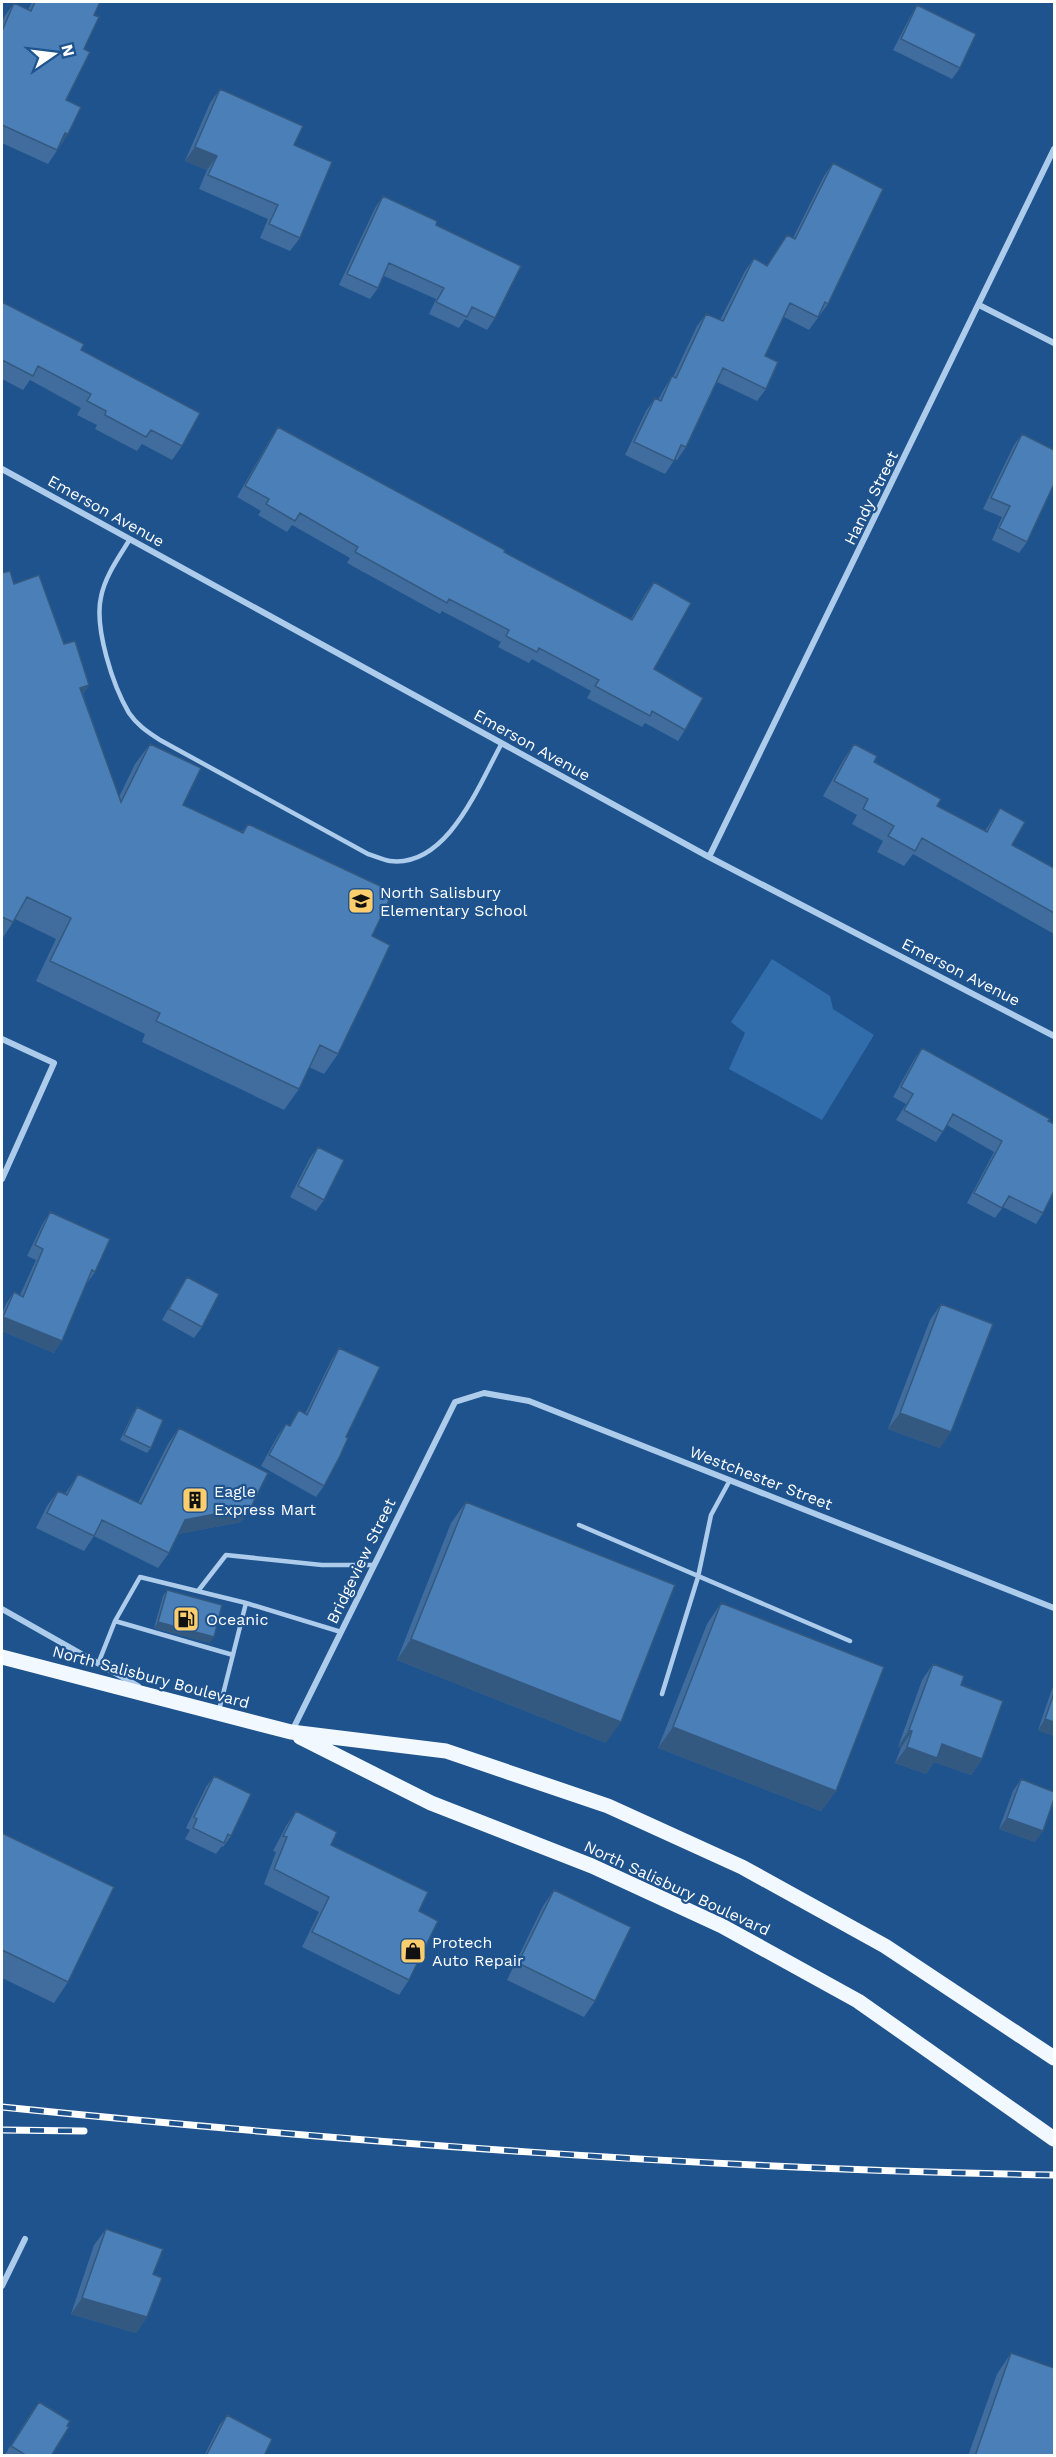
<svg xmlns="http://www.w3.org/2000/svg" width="1056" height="2457" viewBox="0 0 1056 2457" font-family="'Work Sans',sans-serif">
<rect width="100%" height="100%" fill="#1f538d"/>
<path fill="#326dab" d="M772,959L830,996L833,1009L874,1035L822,1120L729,1069L745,1033L731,1022Z"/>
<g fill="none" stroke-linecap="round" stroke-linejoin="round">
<path stroke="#adccec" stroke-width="4.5" d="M130,539C119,557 105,576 101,597C94,628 113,686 129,713C137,725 148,732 160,740L368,854C375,856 383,860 390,861C448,868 479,784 502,743
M579,1525L850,1641
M198,1591L226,1555L322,1565H374
M246,1603L341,1632
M115,1621L233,1655
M98,1664L115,1621L140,1577L246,1603L219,1710
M662,1694L698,1577L711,1515L730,1480"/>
<path stroke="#adccec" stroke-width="6" d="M979,305L1054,343
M2,469L709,857L1054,1036
M709,857L1054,149
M2,1039L54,1063L2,1179
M2,1609L138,1686
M292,1731L455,1402L484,1393L529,1401L1054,1608
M2,2286L25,2239"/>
<path stroke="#f2f8ff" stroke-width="15" d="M2,1657L291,1732L446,1751L608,1806L742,1867L885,1946L1054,2058
M300,1737L431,1803L592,1866L722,1926L858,2001L1054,2139"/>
<defs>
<path id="rail" d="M2,2107C351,2142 703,2169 1054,2175
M2,2130L84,2131"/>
</defs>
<use href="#rail" stroke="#fff" stroke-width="7"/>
<use href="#rail" stroke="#1f538d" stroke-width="4.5" stroke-dasharray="14" stroke-linecap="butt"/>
</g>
<path fill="#406d9d" d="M32,2H100L94,15L84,49L66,100L68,134L48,164L2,143V23L4,17L14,3L28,10Z
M917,5L960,68L952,79L893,50L910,17Z
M220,89L294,145L300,238L290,251L260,238L268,219L199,189L207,170L185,161L210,103Z
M833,163L828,304L809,330L784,317L765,356L766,389L757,401L717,382L686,447L677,460L675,459L665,474L625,455L646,411L655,398L658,400L664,389L672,376L673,377L697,326L706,314L720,320L745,271L754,258L767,265L787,235L793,238L824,176Z
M383,196L436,225L495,318L487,330L465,319L459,328L429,314L436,299L384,276L378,288L370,299L339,285L375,208Z
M2,302L81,350L182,446L172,460L142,444L137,451L95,429L97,425L77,415L81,408L30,380L23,390L2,379Z
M278,427L504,552L631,619L646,593L654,582V669L685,730L678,741L645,723L642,727L587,698L591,691L532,659L529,663L498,647L501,642L442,611L440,614L347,563L350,558L292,525L287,532L258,515L261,511L237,497L271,438Z
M1022,434L1027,542L1019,553L992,540L1002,517L983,509L1014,445Z
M2,573L14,584L64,644L89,685L83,694L119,797L135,764L150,744L183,805L242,832L248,824L372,936L338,1054L324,1074L309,1067L299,1089L284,1110L142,1042L145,1034L36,981L56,939L15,919L2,939Z
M854,744L874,762L937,806L985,831L1000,808L1012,845L1054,868V934L913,854L904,866L877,852L883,841L852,824L857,815L823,796L844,759Z
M922,1048L1048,1121L1043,1213L1036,1224L1003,1207L995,1218L967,1203L994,1152L947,1125L936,1142L896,1120L906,1104L893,1097L915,1058Z
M318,1147L324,1200L316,1211L290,1197L310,1158Z
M50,1212L95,1272L87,1283H86L54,1353L2,1331V1313L6,1304L14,1292L20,1295L36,1260L27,1256L43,1223Z
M187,1277L202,1327L194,1338L162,1320L180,1288Z
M941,1304L940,1448L888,1429L930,1320Z
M339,1348L346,1437L324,1486L316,1497L261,1466L278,1435L286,1424L289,1426L299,1410L305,1414L332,1359Z
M137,1407L151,1448L147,1453L120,1440L133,1413Z
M179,1428L251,1507L241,1522L178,1534L169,1553L158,1568L94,1536L84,1551L36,1528L47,1506L58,1491L65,1494L78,1474L138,1503L168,1444Z
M466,1502L606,1743L397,1660L451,1523Z
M167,1590L210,1643L154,1628L163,1596Z
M721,1603L836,1791L821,1811L658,1748L707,1624Z
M933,1664L961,1685L982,1759L971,1775L934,1762L926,1774L895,1763L901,1748L898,1747L922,1680Z
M1054,1686V1736L1038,1730L1052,1689Z
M214,1776L231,1836L223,1847L222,1846L216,1854L185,1839L190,1830L186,1828L206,1787Z
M1021,1779L1035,1842L999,1829L1013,1791Z
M296,1811L331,1845L419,1911L409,1980L399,1995L302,1947L319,1912L264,1884L276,1852L273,1851L286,1826Z
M2,1833L68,1982L54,2003L2,1978Z
M554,1890L595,2001L584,2017L507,1980L543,1906Z
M106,2229L153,2274L147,2317L136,2333L71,2314L94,2245Z
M1011,2353L1054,2456H968L997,2374Z
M39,2402L51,2456H4L31,2413Z
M227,2415L264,2456H204L219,2426Z"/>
<path fill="#345980" d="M65,133L68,134L59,147Z
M195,147L217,156L207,170L185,161Z
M89,685L75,705L80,688Z
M3,1317L62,1341L54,1353L2,1331V1319Z
M900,1413L951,1432L940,1448L888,1429Z
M251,1507L241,1522L174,1535L185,1520Z
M158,1622L214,1637L210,1643L154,1628Z
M411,1639L621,1722L606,1743L397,1660Z
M1045,1719L1054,1722V1736L1038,1730Z
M673,1727L836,1791L821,1811L658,1748Z
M909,1730L912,1731L901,1748L898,1747Z
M942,1744L982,1759L971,1775L934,1762L926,1774L895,1763L907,1747Z
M1007,1818L1043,1831L1035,1842L999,1829Z
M82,2298L147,2317L136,2333L71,2314Z"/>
<path fill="#4b7fb7" stroke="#345980" stroke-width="1.5" d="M35,2H100L94,15L99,17L84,49L90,52L66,100L81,107L68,134L65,133L57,150L2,125V31L14,3L31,11Z
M917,5L976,34L960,68L901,39Z
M220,89L303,126L294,145L332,162L300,238L269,224L278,205L208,175L217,156L195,147Z
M833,163L883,189L828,304L825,302L818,317L790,303L765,356L778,362L766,389L723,368L686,447L681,445L674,461L634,442L655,398L661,401L672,376L676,378L706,314L723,321L754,258L767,266L787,235L795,239Z
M383,196L437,221L436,225L521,266L495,318L472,307L467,317L436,302L444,288L389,263L378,288L347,274Z
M2,302L84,344L81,350L200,413L182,446L151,430L146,437L105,415L106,411L87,401L91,394L38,366L33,376L2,360Z
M278,427L505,550L504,552L632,620L654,582L691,603L654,669L703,698L685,730L652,711L650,716L595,686L599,680L539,648L537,652L506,636L509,630L449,599L447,603L355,552L358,547L300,513L295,521L266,504L269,499L245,486Z
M1022,434L1054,450V484L1027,542L999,528L1010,506L991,498Z
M10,571L14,584L39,575L64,644L75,641L89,685L80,688L121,802L150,744L201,768L183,805L243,833L248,824L393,892L372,936L390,945L371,986L338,1054L320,1045L299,1089L156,1021L160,1013L50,961L71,918L27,897L13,922L2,917V573Z
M854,744L877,756L874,762L941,799L937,806L987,832L1000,808L1025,822L1012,845L1054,868V913L922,838L915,851L888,836L894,826L863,809L868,799L834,781Z
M922,1048L1050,1119L1048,1121L1054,1124V1191L1043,1213L1009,1196L1002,1208L974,1193L1002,1141L953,1114L943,1132L904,1110L913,1094L901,1087Z
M318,1147L344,1160L324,1200L298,1186Z
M50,1212L110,1239L95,1272L92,1270L62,1341L3,1317L14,1292L23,1297L43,1249L35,1245Z
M187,1277L219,1294L202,1327L169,1309Z
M941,1304L993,1324L951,1432L900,1413Z
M339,1348L380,1367L346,1437L348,1438L340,1456L324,1486L269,1455L286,1424L290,1426L299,1410L307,1415Z
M137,1407L163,1420L151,1448L124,1435Z
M179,1428L268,1473L251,1507L185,1520L169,1553L102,1520L94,1536L47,1513L58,1491L67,1495L78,1474L141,1504Z
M466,1502L675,1585L621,1722L411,1639Z
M167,1590L222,1605L214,1637L158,1622Z
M721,1603L884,1667L836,1791L673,1727Z
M933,1664L964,1676L961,1685L1003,1701L982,1759L942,1744L937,1758L907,1747L912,1731L909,1730Z
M1054,1693V1722L1045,1719Z
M214,1776L251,1794L231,1836L228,1834L224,1843L193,1828L197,1819L194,1817Z
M1021,1779L1054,1792V1799L1043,1831L1007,1818Z
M296,1811L337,1832L331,1845L428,1892L419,1911L438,1921L409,1980L312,1932L329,1897L274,1869L287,1837L283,1836Z
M2,1833L114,1887L68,1982L2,1950Z
M554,1890L631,1927L595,2001L518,1963Z
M106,2229L163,2249L153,2274L162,2278L147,2317L82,2298Z
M1011,2353L1054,2368V2456H975Z
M39,2402L70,2421L67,2426L69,2427L51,2456H27L11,2446Z
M227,2415L272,2439L264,2456H206Z"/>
<defs>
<symbol id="school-square" viewBox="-11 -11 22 22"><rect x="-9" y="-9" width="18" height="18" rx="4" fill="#fbcd6c" stroke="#1f538d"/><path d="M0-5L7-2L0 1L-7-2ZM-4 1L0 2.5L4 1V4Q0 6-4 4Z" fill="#111"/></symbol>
<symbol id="building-square" viewBox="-11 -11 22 22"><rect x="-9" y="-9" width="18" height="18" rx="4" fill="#fbcd6c" stroke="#1f538d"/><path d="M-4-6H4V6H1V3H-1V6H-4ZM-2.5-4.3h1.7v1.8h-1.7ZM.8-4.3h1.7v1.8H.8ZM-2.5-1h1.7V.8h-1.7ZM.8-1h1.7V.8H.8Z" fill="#111"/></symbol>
<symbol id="fuel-square" viewBox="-11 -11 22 22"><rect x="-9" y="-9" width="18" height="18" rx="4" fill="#fbcd6c" stroke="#1f538d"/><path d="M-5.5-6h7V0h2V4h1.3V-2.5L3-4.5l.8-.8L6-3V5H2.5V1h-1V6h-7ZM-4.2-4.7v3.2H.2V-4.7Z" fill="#111"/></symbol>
<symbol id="shop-square" viewBox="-11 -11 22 22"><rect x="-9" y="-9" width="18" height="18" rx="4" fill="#fbcd6c" stroke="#1f538d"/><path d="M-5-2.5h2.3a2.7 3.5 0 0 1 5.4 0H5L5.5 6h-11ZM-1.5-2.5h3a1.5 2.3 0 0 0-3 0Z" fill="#111"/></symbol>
</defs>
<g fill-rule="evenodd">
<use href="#school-square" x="346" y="886" width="30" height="30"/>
<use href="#building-square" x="180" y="1485" width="30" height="30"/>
<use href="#fuel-square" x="171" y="1604" width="30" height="30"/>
<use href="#shop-square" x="398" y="1936" width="30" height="30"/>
</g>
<g text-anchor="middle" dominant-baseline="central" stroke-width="4.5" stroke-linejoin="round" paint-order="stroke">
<g font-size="16" fill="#fff" stroke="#1f538d">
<text transform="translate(871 498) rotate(-64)">Handy Street</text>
<text transform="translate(106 511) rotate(29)">Emerson Avenue</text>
<text transform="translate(532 745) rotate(29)">Emerson Avenue</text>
<text transform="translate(961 972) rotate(27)">Emerson Avenue</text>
<text transform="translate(761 1478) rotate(21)">Westchester Street</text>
<text transform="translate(361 1561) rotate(-64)">Bridgeview Street</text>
<text transform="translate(151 1677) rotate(15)">North Salisbury Boulevard</text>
<text transform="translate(677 1888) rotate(25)">North Salisbury Boulevard</text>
</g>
<g font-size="16" fill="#fff" stroke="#1f538d" text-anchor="start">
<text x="380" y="892">North Salisbury<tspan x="380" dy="18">Elementary School</tspan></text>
<text x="214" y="1491">Eagle<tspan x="214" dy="18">Express Mart</tspan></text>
<text x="206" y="1619">Oceanic</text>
<text x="432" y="1942">Protech<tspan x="432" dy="18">Auto Repair</tspan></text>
</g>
</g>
<rect width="1056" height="2457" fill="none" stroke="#ffffff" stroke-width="6"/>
<g transform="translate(54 54) rotate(76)" stroke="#1f538d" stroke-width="4.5" paint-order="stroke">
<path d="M0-4.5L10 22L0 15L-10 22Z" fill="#ffffff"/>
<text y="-9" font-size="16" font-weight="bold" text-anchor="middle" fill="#ffffff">N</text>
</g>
</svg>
